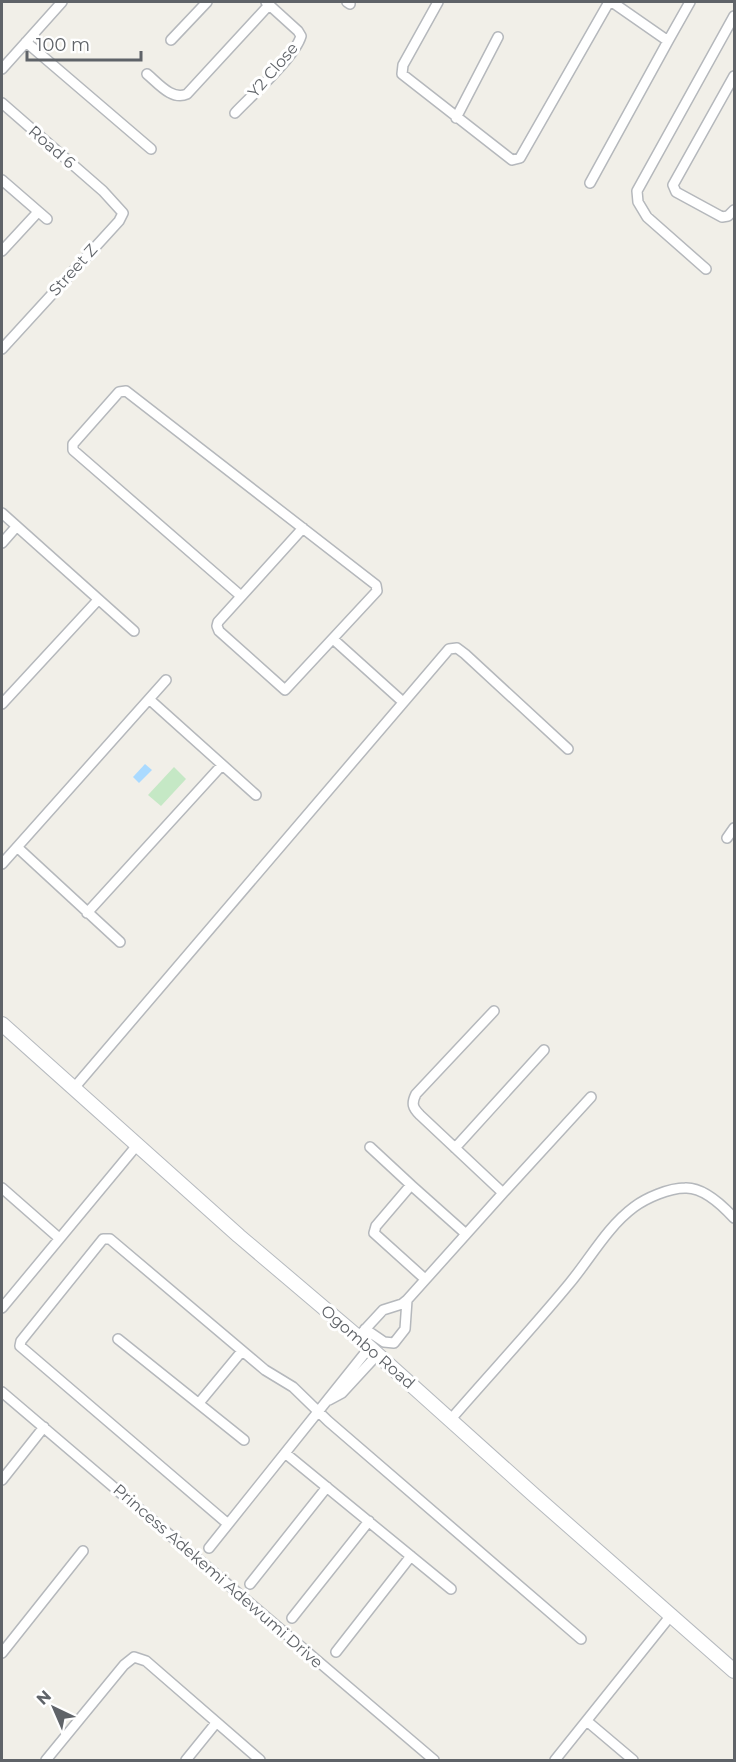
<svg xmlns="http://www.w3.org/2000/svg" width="736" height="1762" viewBox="0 0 736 1762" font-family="Montserrat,sans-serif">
<rect width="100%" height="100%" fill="#f1efe8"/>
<path fill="#c5e8c5" d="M174,767L186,779L161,806L148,795Z"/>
<path fill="#aadaff" d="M145,764L152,770L139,783L133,777Z"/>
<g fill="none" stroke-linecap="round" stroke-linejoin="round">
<defs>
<path id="street" d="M347,2L350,4
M438,2L403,65L402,74L512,160L520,158L609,2
M612,2L668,41L690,2
M171,40L207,2
M26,42L151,149
M2,69L62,2
M147,74C158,83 172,101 187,94L269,5
M734,76L673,185L676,192L722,217L728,216L734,210
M2,103L103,191L123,213L119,221L2,349
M235,113C251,96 295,57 301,36L298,31L266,2
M456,118L498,37
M2,180L47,219
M590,183L668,41
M2,251L38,212
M706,269L647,217L638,202L637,191L734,16
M2,513L134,631
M2,543L16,527
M241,596L73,450V444L119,392L126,391L376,585L377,591L285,690L219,631L217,626L218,622L303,528
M333,639L403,702
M149,699L256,795
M2,704L98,600
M727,838L734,828
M17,847L120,942
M2,864L166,680
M87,913L222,765
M74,1088L449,649L457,648L465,654L568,749
M370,1147L411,1185
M455,1148L544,1050
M2,1188L59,1238
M503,1193L591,1097
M425,1279L374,1233L376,1226L411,1185L466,1234
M2,1308L138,1144
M365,1329L384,1342L394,1343L405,1329L407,1300
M358,1337L383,1310L402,1304L407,1300L503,1193L420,1115C413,1108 411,1104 416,1094L494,1011
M118,1339L244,1440
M2,1392L434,1760
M329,1400L342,1393L377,1355
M199,1403L242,1351
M451,1419C490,1374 531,1330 569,1284C590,1259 607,1227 634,1207C646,1198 669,1188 685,1188C703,1187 723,1206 734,1218
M285,1453L451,1589
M2,1480L44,1427
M228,1524L20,1346L21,1341L103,1239H110L265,1370L293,1387L328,1421L581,1639
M209,1548L369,1348
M250,1584L327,1487
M292,1618L369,1521
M336,1652L411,1556
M2,1653L83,1551
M588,1722L633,1760
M46,1760L124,1665L134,1657L146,1661L260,1760
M186,1760L216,1723
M555,1760L672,1614"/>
<path id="secondary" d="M2,1024L239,1236L358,1337L535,1496L734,1671"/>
</defs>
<use href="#street" stroke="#b5b8bc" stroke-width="12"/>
<use href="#secondary" stroke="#b6babf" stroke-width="16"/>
<use href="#street" stroke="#fff" stroke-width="9"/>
<use href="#secondary" stroke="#fff" stroke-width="14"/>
</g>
<g text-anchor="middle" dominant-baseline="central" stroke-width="6" stroke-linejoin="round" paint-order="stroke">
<g font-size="16" fill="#5f6368" stroke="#fff">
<text transform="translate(273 70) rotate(-49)">Y2 Close</text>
<text transform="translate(52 147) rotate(41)">Road 6</text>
<text transform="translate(73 270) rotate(-48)">Street Z</text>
<text transform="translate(368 1347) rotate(41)">Ogombo Road</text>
<text transform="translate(218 1576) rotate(41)">Princess Adekemi Adewumi Drive</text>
</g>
</g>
<rect width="736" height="1762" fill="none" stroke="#5f6368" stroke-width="6"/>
<g transform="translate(54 1708) rotate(316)" stroke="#ffffff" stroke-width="4.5" paint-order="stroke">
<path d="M0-4.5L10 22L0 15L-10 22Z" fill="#5f6368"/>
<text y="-9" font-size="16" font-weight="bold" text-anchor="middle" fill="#5f6368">N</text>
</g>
<path d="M27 51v9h114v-9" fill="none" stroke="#5f6368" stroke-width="3"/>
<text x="36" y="51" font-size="18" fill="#5f6368" stroke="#ffffff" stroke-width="4.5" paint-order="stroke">100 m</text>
</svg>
